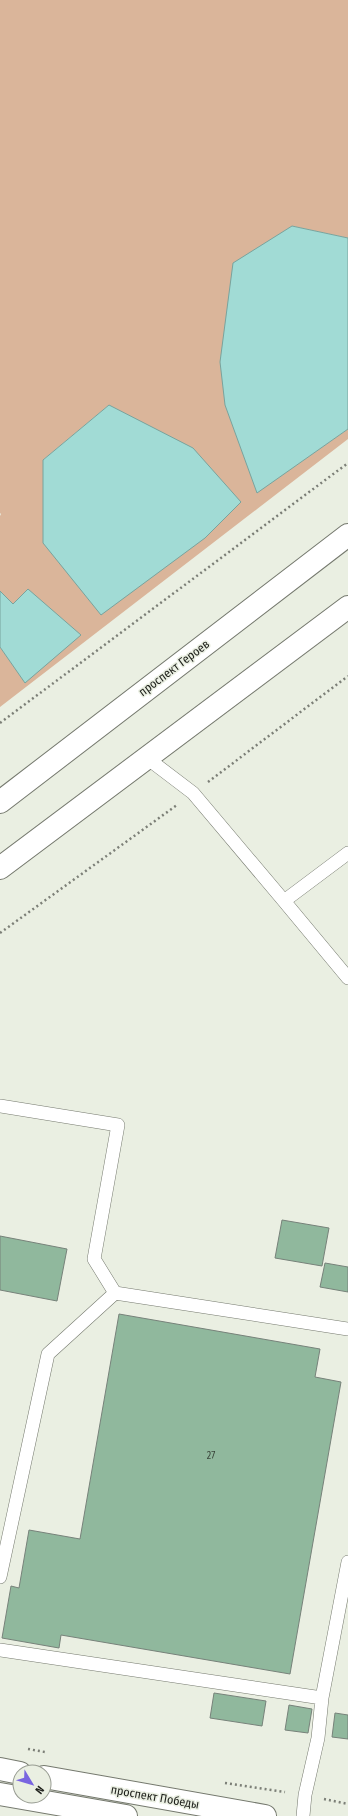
<svg xmlns="http://www.w3.org/2000/svg" width="348" height="1816" viewBox="0 0 348 1816" font-family="'Fira Sans Condensed',sans-serif">
<rect width="100%" height="100%" fill="#eaefe2"/>
<path fill="#dab59a" fill-rule="evenodd" d="M0,0H348V238L292,226L257,492L348,429V439L0,707V647L25,682L28,590L13,604L0,591V516L1,514L0,513ZM109,405L43,543V460Z"/>
<path fill="#a1dbd5" stroke="#79a39d" d="M292,226L348,238V429L257,493L225,405L220,362L233,263Z
M109,405L193,448L241,502L205,538L101,615L43,543V460Z
M28,589L81,635L25,683L0,647V591L13,604Z"/>
<path fill="#90b89d" stroke="#77827a" d="M282,1220L329,1228L322,1266L275,1258Z
M0,1236L67,1249L57,1301L0,1290Z
M325,1263L348,1267V1292L320,1287Z
M119,1314L320,1349L315,1377L341,1382L290,1674L61,1635L59,1648L2,1638L11,1586L19,1588L29,1530L80,1539Z
M214,1693L266,1701L262,1726L210,1718Z
M289,1705L312,1709L308,1733L285,1730Z
M335,1713L348,1715V1739L332,1737Z"/>
<g fill="none" stroke-linecap="round" stroke-linejoin="round">
<defs>
<path id="service" d="M147,758L193,793L284,901L348,853
M284,901L348,978
M0,1106L118,1125L94,1259L115,1293
M0,1577L48,1354L115,1293L348,1329
M0,1650L322,1698
M303,1816L305,1795L318,1738L322,1698L348,1562"/>
<path id="secondary" d="M0,802L348,535
M0,868L348,607
M0,1769L20,1773
M44,1777L265,1816
M0,1794L126,1816"/>
</defs>
<use href="#service" stroke="#75796e" stroke-width="14"/>
<use href="#secondary" stroke="#75796e" stroke-width="24"/>
<path stroke="#7c7f77" stroke-width="2.5" stroke-dasharray="2 3" stroke-linecap="butt" d="M0,723L348,463
M208,782L348,676
M0,933L177,805
M28,1749L45,1752
M225,1783L285,1792
M324,1799L348,1804"/>
<use href="#service" stroke="#fff" stroke-width="13"/>
<use href="#secondary" stroke="#fff" stroke-width="22"/>
</g>
<g text-anchor="middle" dominant-baseline="central" stroke-width="3" stroke-linejoin="round" paint-order="stroke">
<g font-size="10" fill="#3a453b">
<text x="211" y="1456">27</text>
</g>
<g font-size="12" fill="#1d1f1a" stroke="#eaefe2">
<text transform="translate(174 668) rotate(-37)">проспект Героев</text>
<text transform="translate(155 1797) rotate(10)">проспект Победы</text>
</g>
</g>
<g transform="translate(32 1784) rotate(128)"><circle r="19" fill="#eaefe2" stroke="#989c92"/>
<path d="M0-3L7 15L0 10L-7 15Z" fill="#7965e0"/>
<text y="-6" font-size="11" font-weight="bold" text-anchor="middle" fill="#1d1f1a">N</text>
</g>
</svg>
